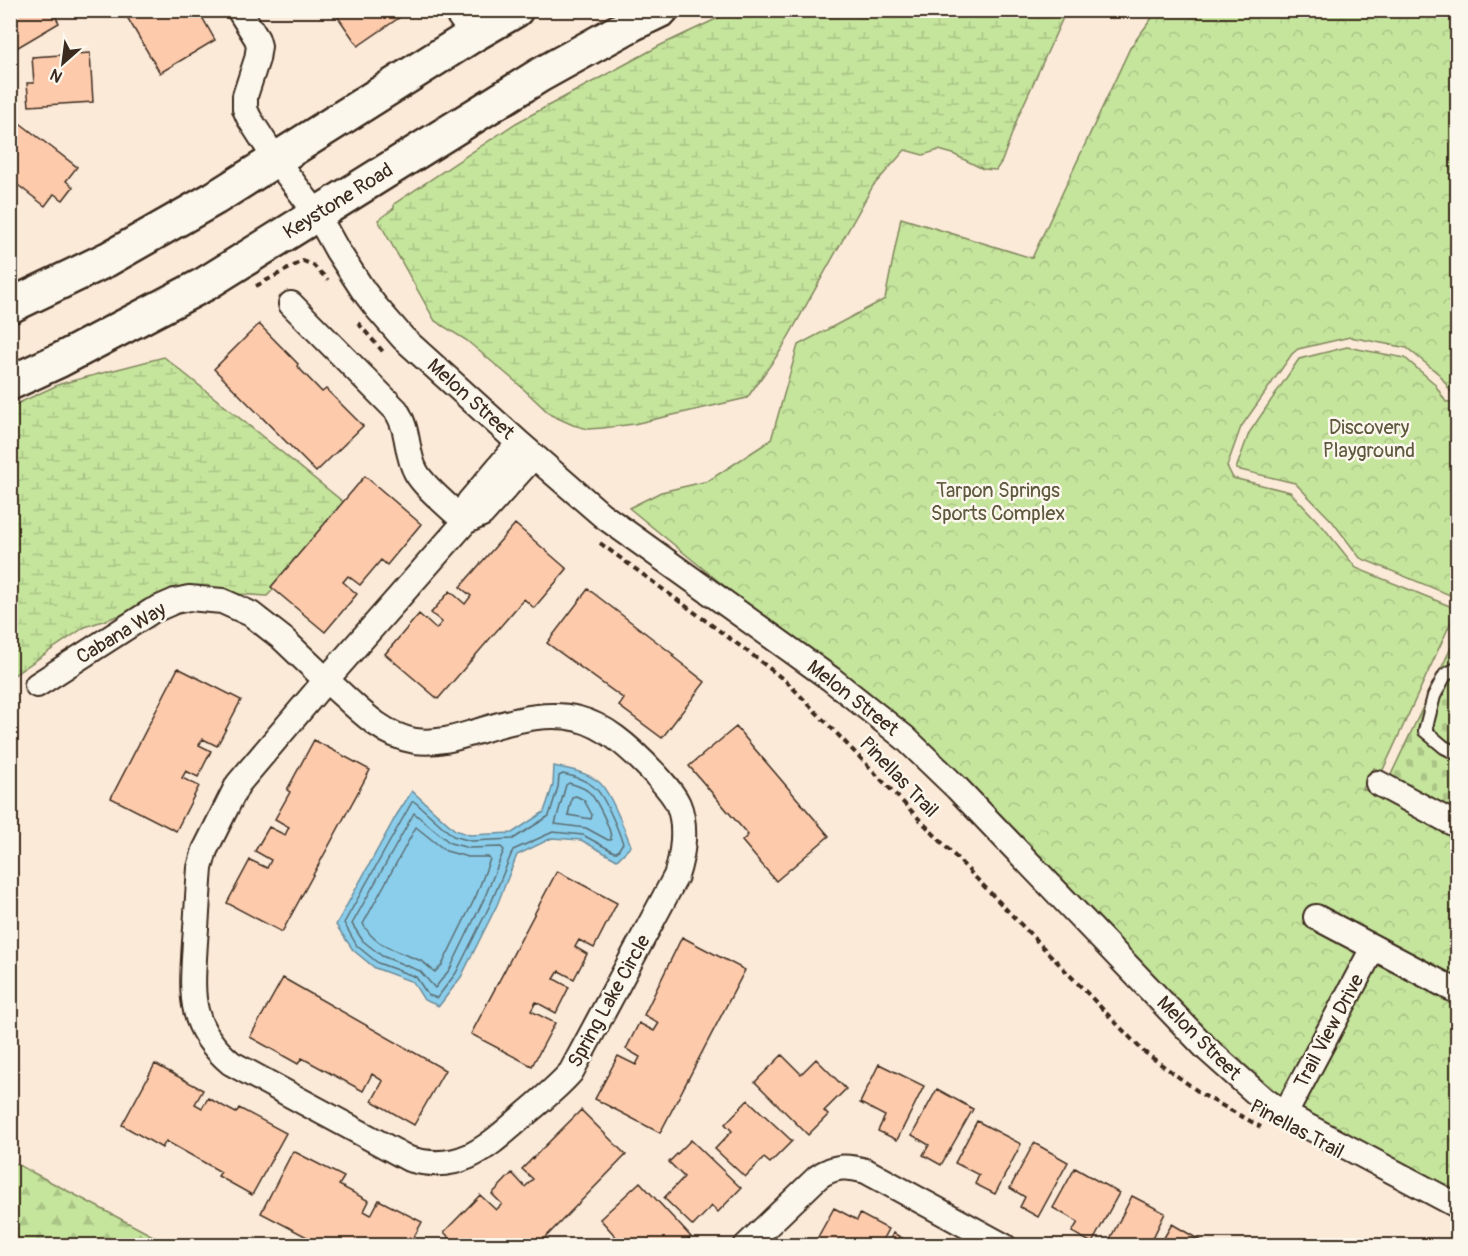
<svg xmlns="http://www.w3.org/2000/svg" width="1468" height="1256" viewBox="0 0 1468 1256" font-family="Pangolin,sans-serif">
<defs>
<pattern id="forest-firs" width="22" height="20" patternUnits="userSpaceOnUse" patternTransform="scale(1.5)"><rect width="22" height="20" fill="#c5e49c"/><path d="M5 1l3.5 6h-7zM16 11l3.5 6h-7z" fill="#aac486"/></pattern>
<pattern id="wetland-marsh" width="20" height="14" patternUnits="userSpaceOnUse" patternTransform="scale(1.5)"><rect width="20" height="14" fill="#c5e49c"/><path d="M1 5h8M5 5V1M11 12h8M15 12V8" fill="none" stroke="#aac486"/></pattern>
<pattern id="cemetery-stones" width="16" height="16" patternUnits="userSpaceOnUse" patternTransform="scale(1.5)"><rect width="16" height="16" fill="#c5e49c"/><path d="M2 7V4a2 2 0 0 1 4 0v3zM10 15v-3a2 2 0 0 1 4 0v3z" fill="#aac486"/></pattern>
<pattern id="park-crowns" width="20" height="18" patternUnits="userSpaceOnUse" patternTransform="scale(1.5)"><rect width="20" height="18" fill="#c5e49c"/><path d="M2 6a3 3 0 1 1 6 0M12 15a3 3 0 1 1 6 0" fill="none" stroke="#aac486"/></pattern>
</defs>
<rect width="100%" height="100%" fill="#fcead9"/>
<filter id="ink" filterUnits="userSpaceOnUse"><feTurbulence type="fractalNoise" baseFrequency=".0167" numOctaves="2"/><feDisplacementMap in="SourceGraphic" scale="12" xChannelSelector="R" yChannelSelector="G"/><feConvolveMatrix kernelMatrix="1 2 1 2 8 2 1 2 1" color-interpolation-filters="sRGB"/></filter>
<g filter="url(#ink)">
<path fill="url(#forest-firs)" stroke="#80875d" stroke-width="1.5" d="M11,1161L170,1245H11Z"/>
<path fill="url(#wetland-marsh)" stroke="#80875d" stroke-width="1.5" d="M735,10L1066,11L1018,117L1002,161L996,170L983,169L953,154L939,150L923,155L905,150L873,186L781,350L747,398L634,424L603,428L588,429L573,425L551,415L516,382L466,340L435,321L378,220L394,208V204L516,123L661,45Z
M164,357L347,505L320,543L267,596L192,591L85,627L11,677L10,407L60,384Z"/>
<path fill="url(#cemetery-stones)" stroke="#80875d" stroke-width="1.5" d="M1457,635V818L1388,781Z"/>
<path fill="url(#park-crowns)" stroke="#80875d" stroke-width="1.5" d="M1157,11H1457V391L1451,392L1440,375L1407,348L1350,337L1298,349L1292,354L1241,427L1227,466L1233,478L1290,492L1324,528L1356,568L1457,609L1382,772L1374,768L1363,789L1457,839V1192L1296,1107L1270,1089L1226,1051L965,779L923,739L882,703L750,607L629,508L661,492L708,481L771,440L798,345L885,299L901,218L1032,258L1130,48Z
M1347,347L1405,358L1434,383L1446,402L1457,401V598L1360,558L1332,521L1295,483L1236,469L1249,433L1299,359Z"/>
<path fill="#8aceec" stroke="#6a8c9a" stroke-width="1.5" d="M554,766C569,769 586,772 599,782C611,792 625,831 631,846L617,860L581,840L552,838L517,855L497,905L461,977L439,1006L424,1000L413,982L375,968L353,950L336,925L396,816L412,791L455,830L470,835L512,833L544,812L553,785Z"/>
<g fill="none" stroke-linecap="round" stroke-linejoin="round">
<path stroke="#5b6c70" stroke-width="1.5" d="M563,774C573,776 586,780 594,787C605,795 618,830 623,843L617,852H614L583,835L553,832L513,850L491,903L456,973L437,998L428,995L416,977L378,963L357,946L344,923L412,802H415L453,836L471,841L513,839L549,816L558,787L559,776Z
M569,783C576,785 587,789 591,794C598,803 612,830 611,840H608L586,828L555,824L566,785Z
M576,796L584,800L592,815L591,819L568,815L572,797Z
M414,813L450,843L469,848L501,847L504,850L484,899L450,969L435,988L420,971L382,956L363,941L352,924Z
M416,827L446,851L468,857H488L490,859L476,896L442,965L435,972C430,969 427,964 421,961C397,950 377,949 363,924Z"/>
</g>
<path fill="#fdcbac" stroke="#3b2a1e" stroke-width="1.5" d="M10,10H52L59,23L13,50L10,46Z
M139,10H198L215,40L160,73L127,17Z
M333,10H400L403,15L358,46Z
M90,53L93,102L29,106L27,83H34L32,57Z
M21,124L77,167L66,181L73,187L63,200L54,194L45,206L10,179V138Z
M259,324L298,364L297,366L322,392L326,389L363,426L316,472L214,369Z
M365,476L421,524L387,565L381,560L360,585L348,576L343,582L357,594L325,632L271,587Z
M515,524L567,569L534,608L524,599L438,699L385,654L419,614L436,629L442,622L431,613L450,591L465,604L471,596L460,587Z
M588,589L674,655L672,656L705,682L662,738L619,706L624,699L547,643Z
M178,668L241,700L217,746L203,739L199,745L211,751L198,777L186,771L182,778L199,786L176,831L111,798Z
M736,727L829,836L776,881L742,841L748,835L689,766Z
M314,740L370,770L282,932L227,903L250,860L267,868L271,860L255,851L269,827L285,835L289,827L275,819L290,792L287,790Z
M557,871L617,903L594,948L579,940L575,947L587,954L574,979L559,971L554,979L569,987L556,1013L536,1002L531,1011L555,1023L532,1066L471,1034Z
M682,937L745,970L660,1133L595,1099L618,1056L636,1065L640,1057L626,1049L639,1023L654,1031L659,1023L644,1015Z
M283,978L445,1070L414,1125L372,1101L383,1081L372,1074L363,1091L302,1058L298,1064L250,1037Z
M782,1055L801,1074L816,1059L846,1089L824,1111L828,1115L808,1135L755,1082Z
M155,1064L203,1090L195,1104L202,1108L208,1098L236,1113L239,1108L286,1133L252,1195L218,1176L221,1172L166,1141L162,1148L122,1125Z
M879,1064L924,1086L897,1140L878,1131L885,1116L860,1103Z
M937,1089L973,1109L941,1165L923,1155L929,1145L912,1135Z
M748,1100L792,1141L770,1163L764,1158L745,1177L715,1149L732,1131L725,1124Z
M581,1110L626,1155L537,1246H457L444,1232L480,1195L496,1210L502,1204L492,1194L512,1173L525,1187L533,1179L522,1169Z
M977,1121L1021,1144L995,1194L975,1184L979,1175L955,1163Z
M691,1140L741,1188L718,1212L712,1206L693,1226L664,1198L684,1177L669,1162Z
M1034,1143L1068,1162L1038,1217L1020,1207L1025,1197L1010,1188Z
M293,1151L344,1177L339,1185L369,1201L364,1211L371,1215L379,1200L422,1222L409,1246H324L261,1213Z
M1075,1168L1119,1193L1092,1243L1072,1232L1078,1222L1053,1208Z
M640,1182L691,1237L682,1246H618L614,1241L618,1239L600,1219Z
M1132,1196L1165,1213L1149,1246H1113L1108,1243Z
M834,1208L857,1220L860,1214L888,1229L879,1246H813Z
M1172,1224L1210,1246H1159Z
M893,1233L913,1244L912,1246H887Z"/>
<g fill="none" stroke-linecap="round" stroke-linejoin="round">
<defs>
<path id="service" d="M1458,668L1445,675L1434,696L1425,731L1444,747L1458,754"/>
<path id="minor" d="M239,10L257,39L259,46L257,59L245,96V109L249,118L276,160L317,214L337,250L363,290L376,307L403,338L519,443L602,515L831,679L905,738L957,788L1207,1049L1263,1099L1290,1117L1458,1206
M455,10L473,35
M291,304L396,410C410,431 405,452 416,472C424,487 452,509 465,522
M465,522L469,502L519,443
M326,680C353,703 379,735 415,741C439,744 459,737 482,730C565,704 596,711 656,775C664,784 673,793 678,804C687,825 683,855 676,876L571,1072C556,1089 539,1102 523,1116C487,1147 461,1174 409,1159L231,1063C187,1026 192,993 195,942C197,917 198,893 200,868L205,850L238,784Z
M37,685L152,611L175,601L189,598L222,601L251,614L283,639L326,680L465,522L482,514L534,456
M1378,783L1458,826
M1316,917L1458,992
M1285,1114L1373,948
M746,1246L818,1177C835,1165 847,1166 866,1171L1004,1246"/>
<path id="secondary" d="M10,306L108,259L215,198L473,35L516,10
M10,383L60,360L205,284L540,75L632,24L661,10"/>
</defs>
<use href="#service" stroke="#3b2a1e" stroke-width="16"/>
<use href="#minor" stroke="#3b2a1e" stroke-width="28"/>
<use href="#secondary" stroke="#3b2a1e" stroke-width="38"/>
<path stroke="#3b2a1e" stroke-width="4" stroke-dasharray="6 4.5" stroke-linecap="butt" d="M256,286L303,261L313,265L328,280
M358,323L385,354
M600,543L751,654L788,683L1143,1051L1203,1095L1261,1127"/>
<use href="#service" stroke="#fbf7ec" stroke-width="12"/>
<use href="#minor" stroke="#fbf7ec" stroke-width="24"/>
<use href="#secondary" stroke="#fbf7ec" stroke-width="33"/>
</g>
</g>
<g text-anchor="middle" dominant-baseline="central" stroke-width="5" stroke-linejoin="round" paint-order="stroke">
<g font-size="20" fill="#3b2a1e" stroke="#fbf7ec">
<text transform="translate(338 201) rotate(-32)">Keystone Road</text>
<text transform="translate(471 399) rotate(42)">Melon Street</text>
<text transform="translate(121 633) rotate(-31)">Cabana Way</text>
<text transform="translate(853 698) rotate(38)">Melon Street</text>
<text transform="translate(899 777) rotate(46)">Pinellas Trail</text>
<text transform="translate(609 1001) rotate(-61)">Spring Lake Circle</text>
<text transform="translate(1329 1031) rotate(-62)">Trail View Drive</text>
<text transform="translate(1199 1038) rotate(45)">Melon Street</text>
<text transform="translate(1297 1129) rotate(28)">Pinellas Trail</text>
</g>
<g font-size="20" fill="#5e583e" stroke="#fbf7ec">
<text x="1369" y="427">Discovery<tspan x="1369" dy="23">Playground</tspan></text>
<text x="998" y="490">Tarpon Springs<tspan x="998" dy="23">Sports Complex</tspan></text>
</g>
</g>
<rect width="1468" height="1256" fill="none" stroke="#fbf7ec" stroke-width="36"/>
<rect x="18" y="18" width="1432" height="1220" fill="none" stroke="#3b2a1e" stroke-width="2" filter="url(#ink)"/>
<g transform="translate(63 63) rotate(208)" stroke="#fbf7ec" stroke-width="4.5" paint-order="stroke">
<path d="M0-4.5L10 22L0 15L-10 22Z" fill="#3b2a1e"/>
<text y="-9" font-size="16" font-weight="bold" text-anchor="middle" fill="#3b2a1e">N</text>
</g>
</svg>
